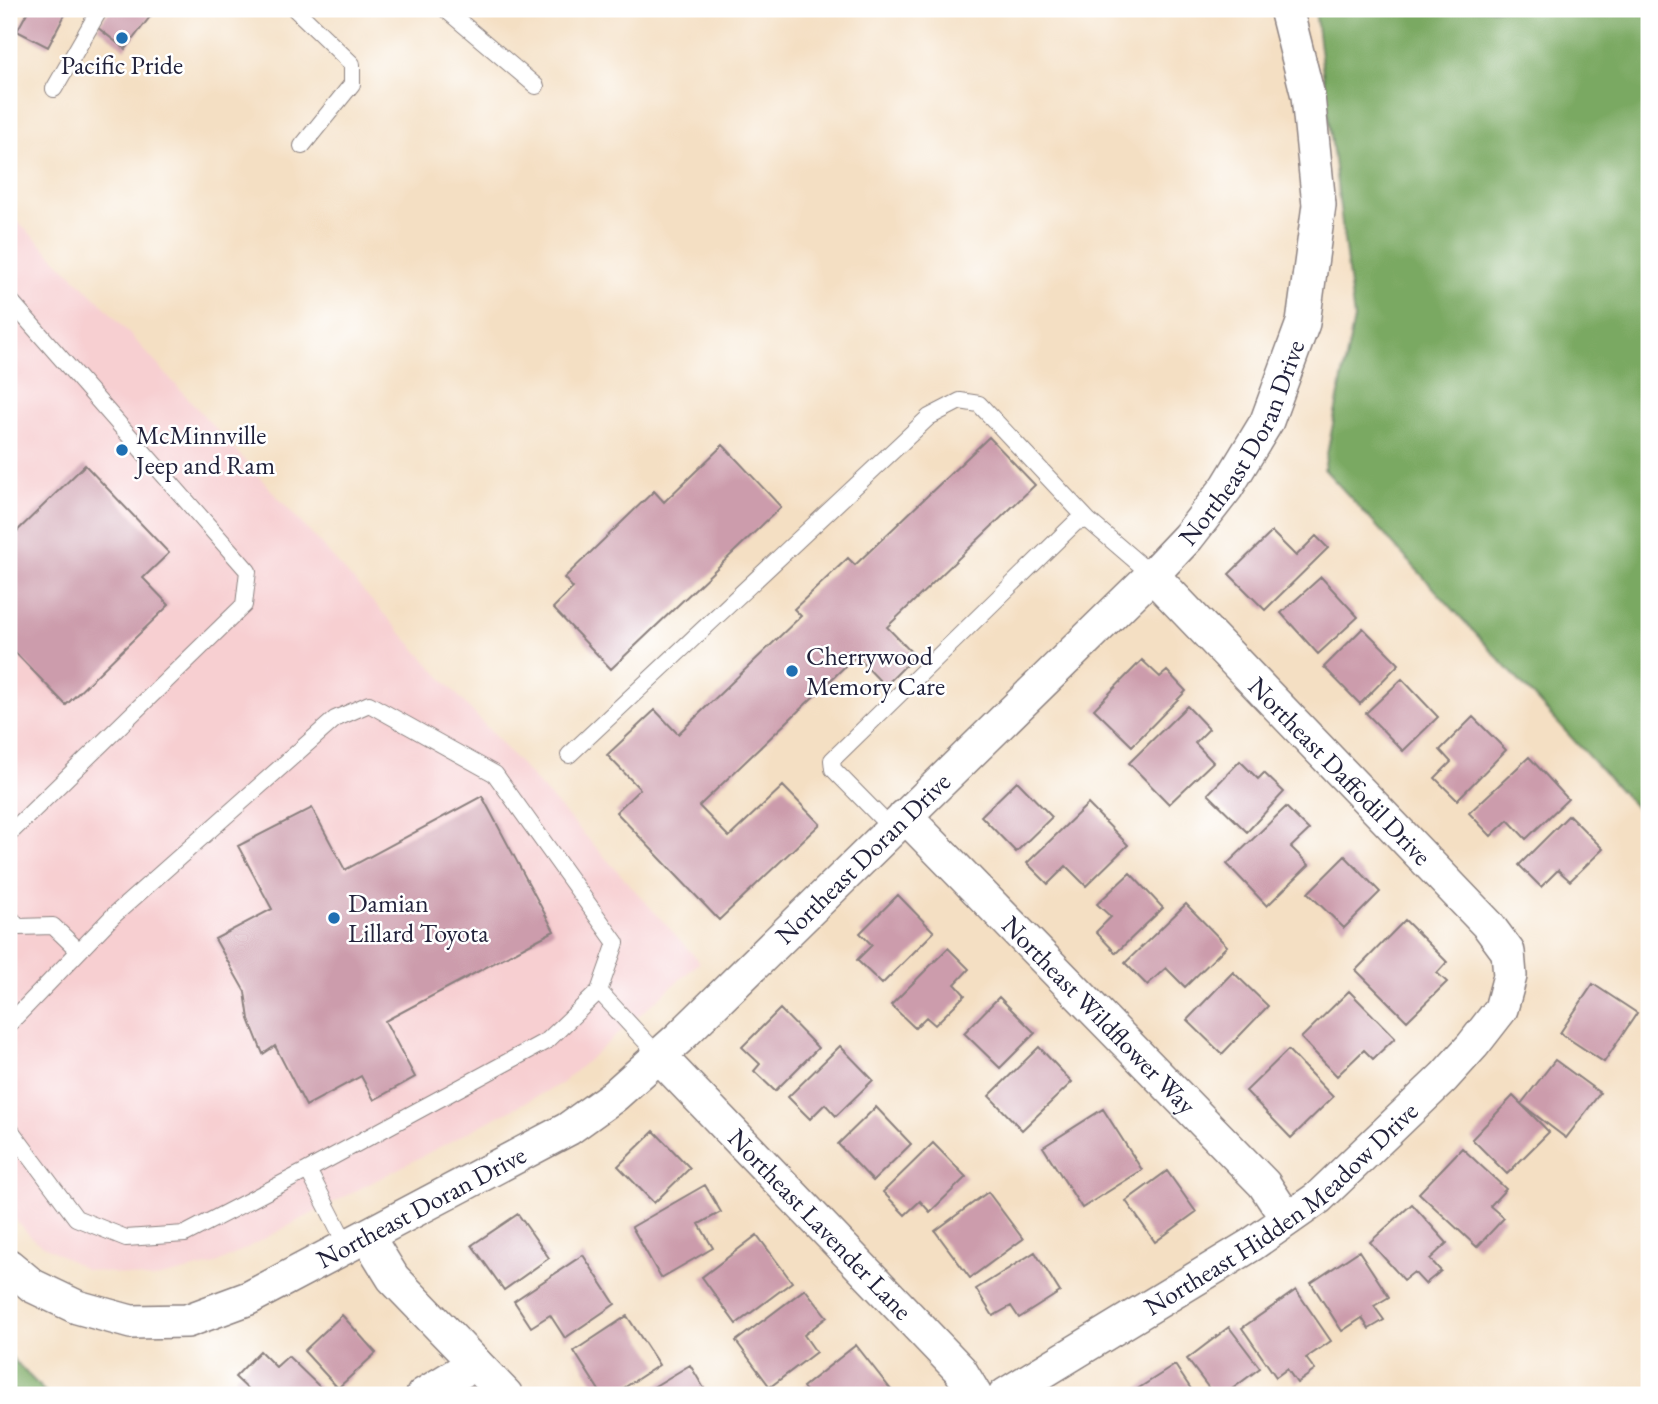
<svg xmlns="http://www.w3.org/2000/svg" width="1658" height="1404" viewBox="0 0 1658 1404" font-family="'EB Garamond',serif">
<rect width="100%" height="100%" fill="#fff"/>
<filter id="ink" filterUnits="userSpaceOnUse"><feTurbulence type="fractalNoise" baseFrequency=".0143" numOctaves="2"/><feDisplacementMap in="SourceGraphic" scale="14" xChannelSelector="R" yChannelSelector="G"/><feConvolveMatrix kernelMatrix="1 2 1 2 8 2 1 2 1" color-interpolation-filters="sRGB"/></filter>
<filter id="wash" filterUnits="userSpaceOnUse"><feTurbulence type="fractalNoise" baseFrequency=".00686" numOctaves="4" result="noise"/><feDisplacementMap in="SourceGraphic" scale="28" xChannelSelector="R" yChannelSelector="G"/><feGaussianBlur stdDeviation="1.57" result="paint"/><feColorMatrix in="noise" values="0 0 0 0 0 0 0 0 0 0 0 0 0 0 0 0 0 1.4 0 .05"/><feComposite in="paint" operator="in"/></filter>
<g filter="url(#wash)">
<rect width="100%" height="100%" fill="#f4dfc3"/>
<path fill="#f7cfd1" d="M9,213L106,308L700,962L562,1083L216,1264L152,1279L85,1269L35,1241L9,1213Z"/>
<path fill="#7aa962" stroke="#4e664e" stroke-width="2" d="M1315,9H1649V822L1324,469L1354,319Z
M9,1355L48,1395H9Z"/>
<g id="blocks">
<path fill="#cc9cac" d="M29,9H68L48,47L17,31Z
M111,9H156L125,49L97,27Z
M989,437L1035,485L887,627L915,656L885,686L856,656L699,806L729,837L783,786L820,824L719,920L616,812L640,789L607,755L655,710L678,734L801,616L794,609L848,558L855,565Z
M723,445L781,507L611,669L553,608L573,588L564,578L654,491L664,502Z
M85,465L169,553L143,578L169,605L66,705L9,646V539Z
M1272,532L1296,556L1316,536L1328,548L1265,610L1229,574Z
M1321,577L1358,617L1318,654L1281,613Z
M1363,628L1399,664L1360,704L1324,667Z
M1142,660L1160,677L1167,671L1186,691L1132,746L1094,709Z
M1402,679L1438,717L1403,751L1366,713Z
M1187,706L1209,729L1195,743L1213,762L1169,804L1129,763Z
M1473,717L1506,750L1457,800L1435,778L1451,762L1440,750Z
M1529,757L1568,799L1526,839L1508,820L1491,836L1469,813Z
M1240,761L1258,779L1264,773L1284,792L1247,832L1208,794Z
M1017,781L1052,817L1016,852L981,816Z
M482,796L554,931L385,1021L415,1077L374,1100L361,1076L306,1106L275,1046L263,1054L249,1019L245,992L215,939L272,909L238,846L312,808L345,870Z
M1088,804L1128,845L1086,886L1066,866L1048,884L1027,863Z
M1286,807L1309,830L1291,847L1309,865L1267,906L1227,864Z
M1569,815L1603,849L1570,881L1558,870L1541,887L1519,865Z
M1345,856L1380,892L1344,928L1308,893Z
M1130,873L1163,908L1116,953L1096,932L1111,917L1097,904Z
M898,895L934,932L882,984L857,960L872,945L860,933Z
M1186,904L1227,946L1185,987L1166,968L1147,985L1125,963Z
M1405,920L1447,962L1437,973L1447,982L1407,1021L1356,970Z
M948,948L969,969L955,984L965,995L935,1025L926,1017L915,1028L891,1005Z
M1233,972L1268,1006L1222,1054L1187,1020Z
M1593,984L1637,1013L1604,1062L1560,1033Z
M1349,991L1395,1038L1373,1059L1364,1050L1337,1076L1301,1038Z
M999,997L1035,1033L1000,1068L964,1033Z
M780,1009L818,1048L775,1091L754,1071L760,1064L742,1047Z
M840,1046L873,1080L836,1116L825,1104L810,1119L788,1097Z
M1039,1047L1072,1082L1022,1130L989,1096Z
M1288,1050L1333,1097L1291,1138L1246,1091Z
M1555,1060L1600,1093L1566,1138L1521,1104Z
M1513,1096L1549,1132L1507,1174L1472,1139Z
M876,1107L911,1144L873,1181L838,1144Z
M1103,1109L1142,1170L1082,1208L1043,1147Z
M654,1131L690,1168L654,1203L618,1166Z
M933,1143L966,1177L930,1212L920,1201L905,1215L883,1192Z
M1462,1148L1506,1189L1490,1206L1504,1218L1477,1247L1419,1193Z
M1167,1171L1196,1212L1155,1242L1126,1201Z
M705,1185L721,1212L699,1224L713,1248L661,1278L632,1227Z
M988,1192L1023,1239L970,1278L935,1231Z
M1412,1204L1447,1243L1430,1259L1441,1271L1425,1284L1414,1272L1404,1280L1370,1242Z
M518,1214L549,1258L504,1290L472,1245Z
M757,1235L792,1282L736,1324L702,1277Z
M1359,1251L1389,1297L1374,1306L1384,1320L1369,1329L1362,1318L1342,1331L1311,1283Z
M1035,1252L1060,1292L1019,1318L1011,1306L993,1316L976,1289Z
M583,1255L615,1304L565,1338L550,1315L531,1327L514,1301Z
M805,1289L827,1317L804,1335L816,1352L770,1387L736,1341Z
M1296,1290L1331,1341L1306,1358L1315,1370L1297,1383L1287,1369L1276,1377L1242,1328Z
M342,1315L376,1353L338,1388L304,1351Z
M627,1316L659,1365L613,1395H602L574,1351Z
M1229,1327L1260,1368L1224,1395H1214L1187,1359Z
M856,1345L892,1391L887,1395H809L803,1387Z
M260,1351L276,1367L288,1356L323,1390L318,1395H254L235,1377Z
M690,1365L708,1395H640Z
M1175,1365L1195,1395H1128Z"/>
</g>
</g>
<g filter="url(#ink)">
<use href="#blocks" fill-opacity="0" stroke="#8b807f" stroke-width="2"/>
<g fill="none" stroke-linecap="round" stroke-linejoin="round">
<defs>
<path id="lane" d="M295,9L352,64V84L302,146
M445,9L536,86
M54,89L100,9
M9,299L248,571L244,605L9,834
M569,755L929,417L960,401L979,404L1088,520
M892,829L833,769L832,760L1076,522L1088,520L1152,575
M9,916L18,927L53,926L79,951
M9,1024L113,916L335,719L369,704L495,774L616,943L599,991L659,1056
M9,1128L76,1218L126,1238L185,1234L308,1170L347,1246
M308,1170L548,1040L599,991"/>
<g id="street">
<path id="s1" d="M905,816L1264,1184L1287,1219"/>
<path id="s2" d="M659,1056L960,1370L975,1395"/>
<path d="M367,1236L393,1278L506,1395"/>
<path id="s3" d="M9,1266L33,1286L77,1307L131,1322L187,1321L249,1298L568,1129L614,1096L679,1038L1152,575L1188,537L1227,487L1267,421L1303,323L1319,205L1308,96L1286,9"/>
<path d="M423,1395L475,1363"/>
<path id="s4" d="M1005,1395L1251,1245L1318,1198L1444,1077L1473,1045L1501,1009L1510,976L1508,952L1488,925L1152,575"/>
</g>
</defs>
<use href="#lane" stroke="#8b807f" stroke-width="18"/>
<use href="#street" stroke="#8b807f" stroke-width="36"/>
<use href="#lane" stroke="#fff" stroke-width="16"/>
<use href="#street" stroke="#fff" stroke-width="33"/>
</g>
</g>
<g fill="#1f6fb2" stroke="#fff" stroke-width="2.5">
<circle cx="122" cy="38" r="7"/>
<circle cx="122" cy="450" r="7"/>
<circle cx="792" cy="671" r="7"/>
<circle cx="334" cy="918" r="7"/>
</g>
<g text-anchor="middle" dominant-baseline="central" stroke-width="5" stroke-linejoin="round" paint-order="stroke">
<g font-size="26" fill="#22223b" stroke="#fff" text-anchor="start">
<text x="122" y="65" text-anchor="middle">Pacific Pride</text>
<text x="136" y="435">McMinnville<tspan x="136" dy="30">Jeep and Ram</tspan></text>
<text x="806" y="656">Cherrywood<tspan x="806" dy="30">Memory Care</tspan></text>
<text x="348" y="903">Damian<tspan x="348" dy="30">Lillard Toyota</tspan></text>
</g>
<g font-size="26" fill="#22223b" stroke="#fff">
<text stroke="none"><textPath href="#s3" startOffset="1587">Northeast Doran Drive</textPath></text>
<text transform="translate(1340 771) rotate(46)">Northeast Daffodil Drive</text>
<text stroke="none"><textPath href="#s3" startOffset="1020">Northeast Doran Drive</textPath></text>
<text stroke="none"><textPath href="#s1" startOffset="278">Northeast Wildflower Way</textPath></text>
<text stroke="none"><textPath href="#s3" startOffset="453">Northeast Doran Drive</textPath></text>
<text stroke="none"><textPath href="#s4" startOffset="334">Northeast Hidden Meadow Drive</textPath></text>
<text stroke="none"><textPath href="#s2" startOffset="233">Northeast Lavender Lane</textPath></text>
</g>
</g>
<rect width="1658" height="1404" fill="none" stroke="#fff" stroke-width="35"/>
</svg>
